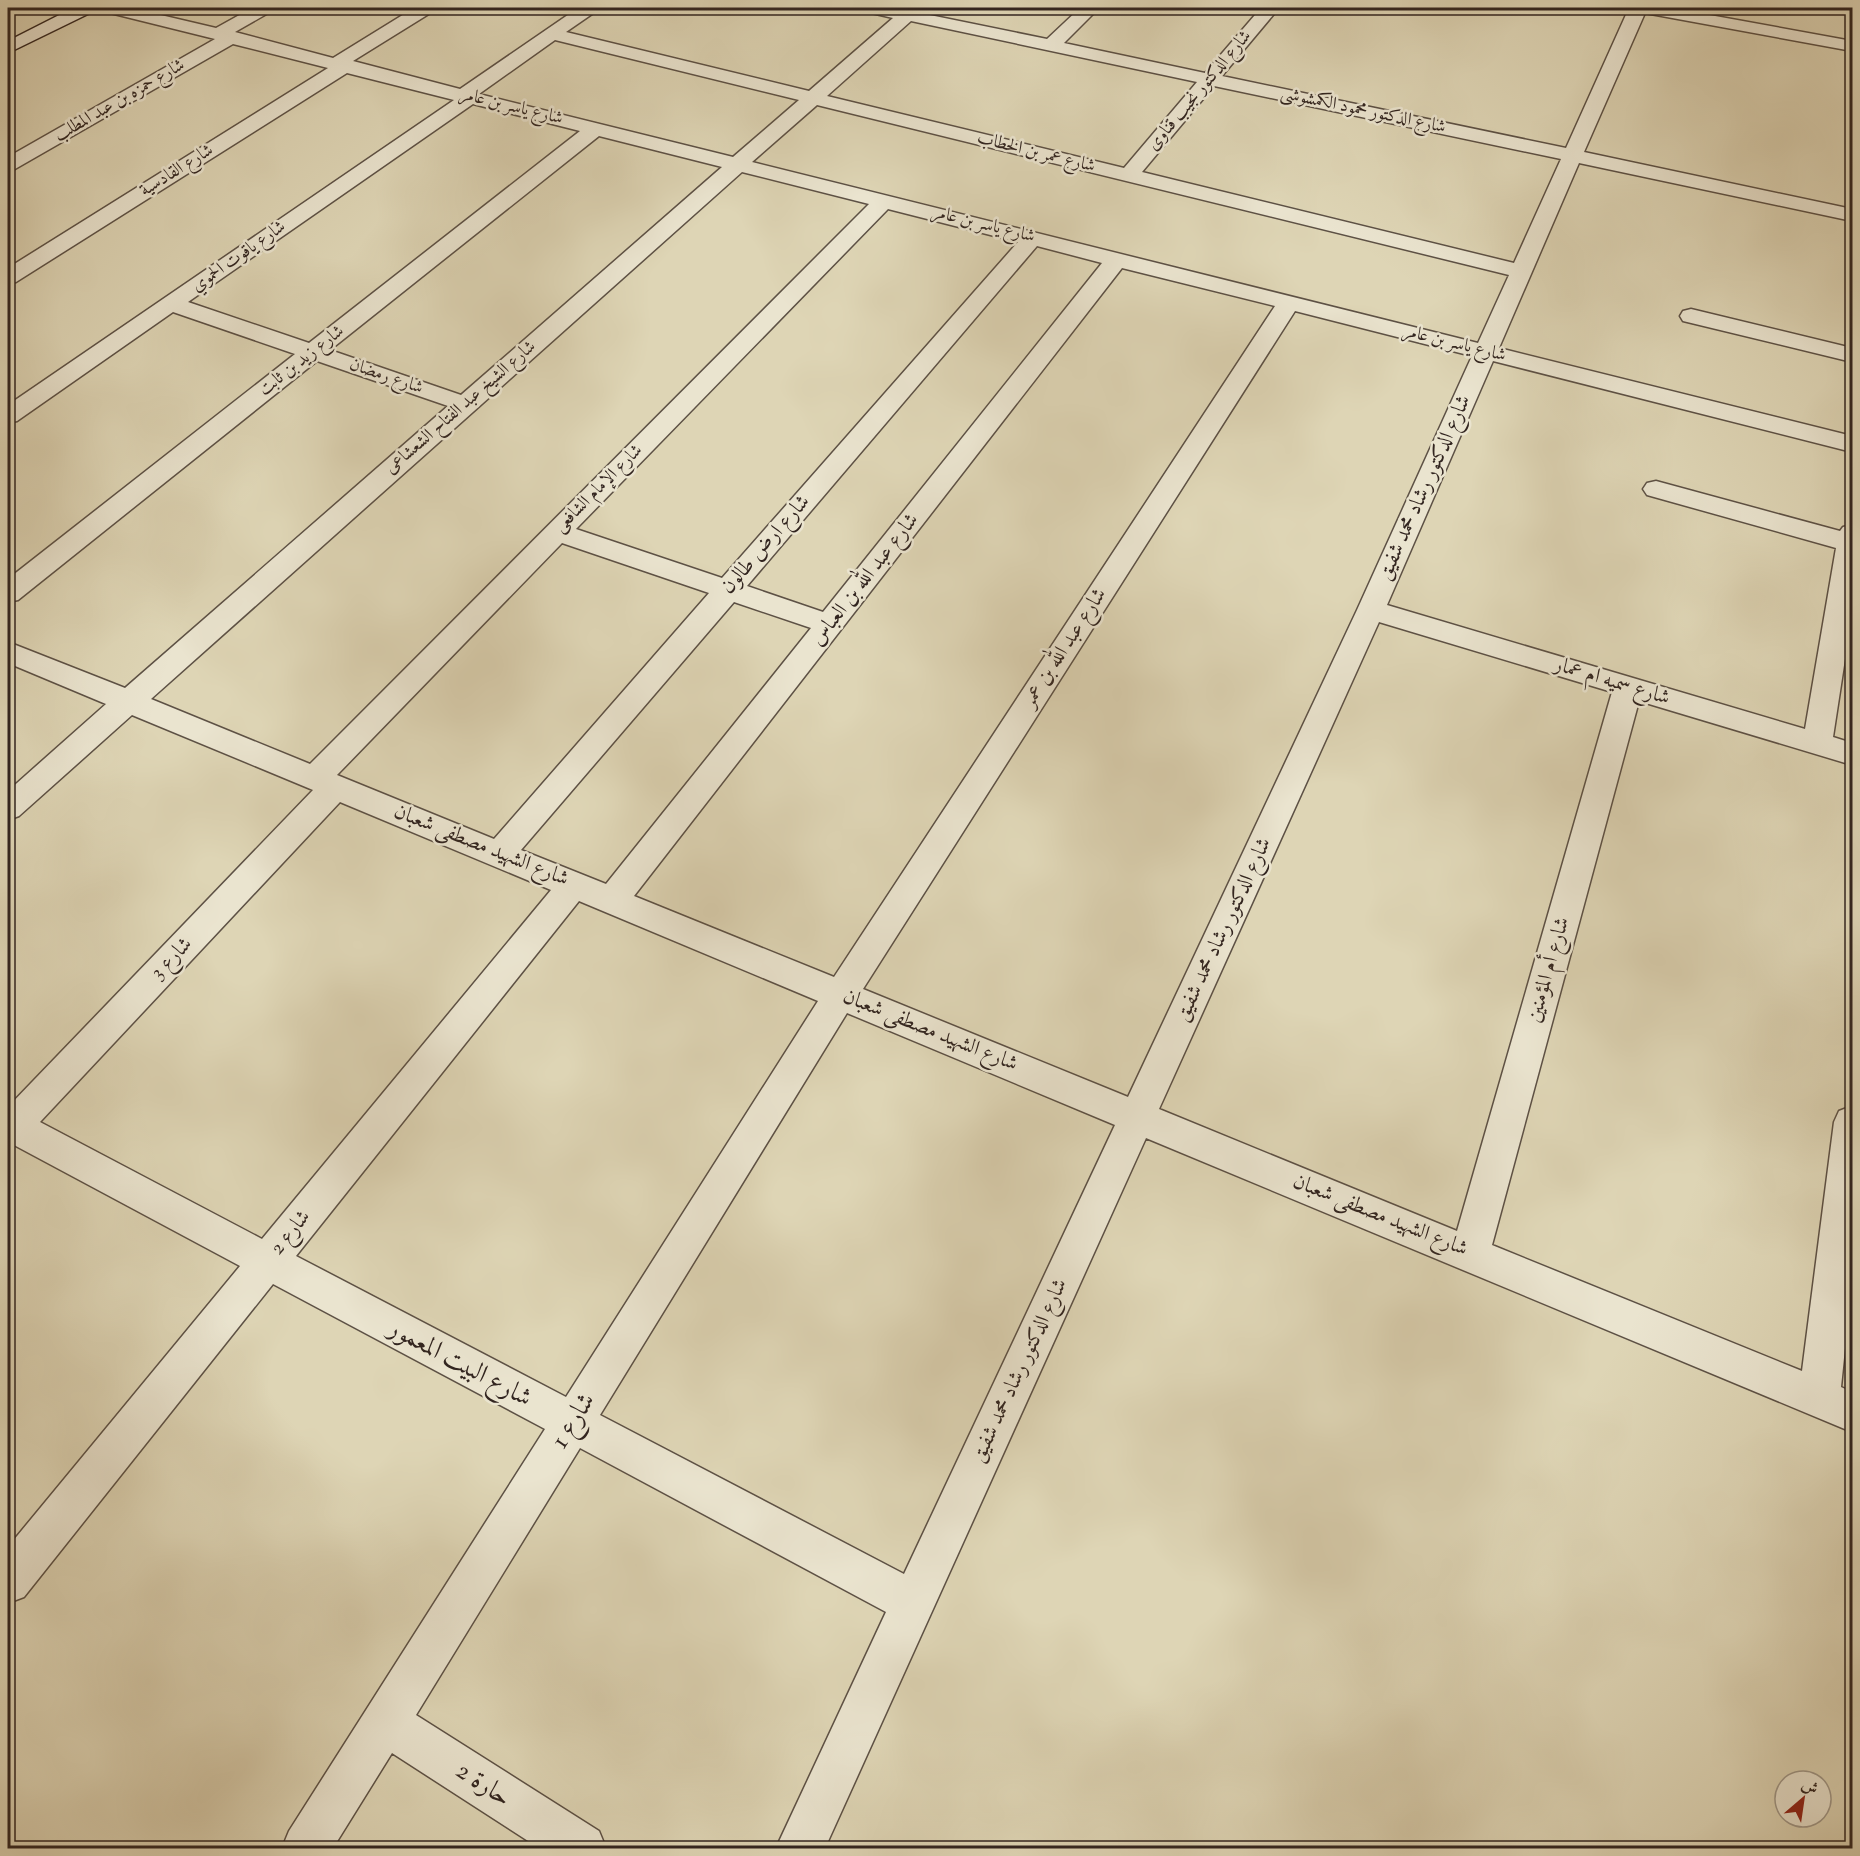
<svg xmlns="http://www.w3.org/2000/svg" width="1860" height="1856" viewBox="0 0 1860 1856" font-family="'Sorts Mill Goudy',Amiri,serif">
<rect width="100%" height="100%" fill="#ded5b5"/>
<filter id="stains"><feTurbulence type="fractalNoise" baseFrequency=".00333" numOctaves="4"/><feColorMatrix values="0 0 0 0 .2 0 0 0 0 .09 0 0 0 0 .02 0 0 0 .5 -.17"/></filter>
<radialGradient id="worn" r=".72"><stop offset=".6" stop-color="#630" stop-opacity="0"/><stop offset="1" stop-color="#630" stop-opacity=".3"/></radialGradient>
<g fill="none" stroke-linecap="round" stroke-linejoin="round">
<defs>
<path id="street" d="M103,8H131L216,28L252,8H273L270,12L235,32L333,58L414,8H435L432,12L353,61L460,89L578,8H598L595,12L566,32L809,91L893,18L867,12L864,8H924L920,13L1047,39L1080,8H1099L1064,43L1205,73L1261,8H1279L1222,76L1566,148L1629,8H1671L1852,41V51L1645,13L1584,152L1852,209V221L1579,163L1499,348L1852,436V452L1493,361L1387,605L1805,729L1836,548L1647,495L1643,489L1647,483L1656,481L1840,531L1843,527L1852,525V613L1833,737L1852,743V765L1639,701L1492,1245L1802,1371L1834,1122L1839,1111L1852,1106V1280L1841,1387L1852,1392V1432L1146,1138L825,1848H776L886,1612L580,1448L416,1715L599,1831L606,1848H539L392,1753L333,1848H282L289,1831L545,1429L273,1284L24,1597L8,1603V1547L240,1266L14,1145L8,1147V1107L313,790L132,715L19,816L8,820V791L106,704L8,663V642L125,688L448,406L317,361L18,600L8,602V579L295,354L173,312L17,421L8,423V405L454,100L347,73L16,282L8,284V268L328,68L233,44L15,169L8,171V157L215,39L106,12ZM911,21L1197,82L1124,168L827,96ZM555,40L799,100L733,157L479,94ZM1214,86L1561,159L1514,263L1142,172ZM473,104L580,131L309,343L188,302ZM817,105L1509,275L1478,343L752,162ZM599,136L722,167L461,395L330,350ZM742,172L869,204L310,764L151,699ZM888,209L1018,242L722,578L576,529ZM1037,246L1102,263L823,612L747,586ZM1122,268L1275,306L834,977L634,896ZM1295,311L1472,356L1357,610L1128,1097L863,989ZM562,543L709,593L494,839L337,775ZM734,602L811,628L606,884L521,850ZM1379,622L1612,692L1457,1231L1159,1109ZM340,802L551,890L262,1239L40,1122ZM579,901L818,1001L566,1397L296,1256ZM847,1013L1115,1125L904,1574L600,1415Z
M1691,309L1852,348V362L1683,321L1680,316L1683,311Z"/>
<path id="secondary" d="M73,8H95L92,12L8,53V41Z"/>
</defs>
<use href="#street" stroke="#5d5145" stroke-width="3"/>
<use href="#secondary" stroke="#322520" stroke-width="3"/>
<use href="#street" fill="#eae4cf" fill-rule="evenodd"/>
<use href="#secondary" fill="#eae4cf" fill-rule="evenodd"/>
</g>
<g text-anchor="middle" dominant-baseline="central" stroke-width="5" stroke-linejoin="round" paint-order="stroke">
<g font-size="18" fill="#322520" stroke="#eae4cf">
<text transform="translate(1200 91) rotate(-50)">شارع الدكتور نجيب قناوى</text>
<text transform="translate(120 101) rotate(-30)">شارع حمزه بن عبد المطلب</text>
<text transform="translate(511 107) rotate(14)">شارع ياسر بن عامر</text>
<text transform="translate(1363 111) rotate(12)">شارع الدكتور محمود الكمشوشى</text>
<text transform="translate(1036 153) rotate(14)">شارع عمر بن الخطاب</text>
<text transform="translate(177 171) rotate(-32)">شارع القادسية</text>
<text transform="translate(983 225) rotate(14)">شارع ياسر بن عامر</text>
<text transform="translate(239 257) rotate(-35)">شارع ياقوت الحموي</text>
<text transform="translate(1454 344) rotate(14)">شارع ياسر بن عامر</text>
<text transform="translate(302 361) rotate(-38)">شارع زيد بن ثابت</text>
<text transform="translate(386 377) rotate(19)">شارع رمضان</text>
<text transform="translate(461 408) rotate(-41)">شارع الشيخ عبد الفتاح الشعشاعى</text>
<text transform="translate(599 489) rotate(-45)">شارع الإمام الشافعى</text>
</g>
<g font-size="21" fill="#322520" stroke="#eae4cf">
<text transform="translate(1425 488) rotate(-66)">شارع الدكتور رشاد محمد شفيق</text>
<text transform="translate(766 545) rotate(-49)">شارع ارض طالون</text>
<text transform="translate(865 580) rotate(-52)">شارع عبد الله بن العباس</text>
<text transform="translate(1065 648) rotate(-57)">شارع عبد الله بن عمر</text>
<text transform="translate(1612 682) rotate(17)">شارع سميه ام عمار</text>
<text transform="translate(481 846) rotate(22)">شارع الشهيد مصطفى شعبان</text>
<text transform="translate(1224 930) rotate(-65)">شارع الدكتور رشاد محمد شفيق</text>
<text transform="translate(172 959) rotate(-46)">شارع 3</text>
<text transform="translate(1549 970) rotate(-74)">شارع أم المؤمنين</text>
<text transform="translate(930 1031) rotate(22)">شارع الشهيد مصطفى شعبان</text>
<text transform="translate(1380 1216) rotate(22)">شارع الشهيد مصطفى شعبان</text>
<text transform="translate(291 1233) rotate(-51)">شارع 2</text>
<text transform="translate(1020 1371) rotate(-65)">شارع الدكتور رشاد محمد شفيق</text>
</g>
<g font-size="26" fill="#322520" stroke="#eae4cf">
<text transform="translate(460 1364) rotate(28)">شارع البيت المعمور</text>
<text transform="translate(574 1421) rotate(-58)">شارع 1</text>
<text transform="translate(483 1785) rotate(33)">حارة 2</text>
</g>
</g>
<rect width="1860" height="1856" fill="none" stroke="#ded5b5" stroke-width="30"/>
<rect x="9" y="9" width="1842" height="1838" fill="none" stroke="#322520" stroke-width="3"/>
<rect x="15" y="15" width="1830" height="1826" fill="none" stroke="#322520" stroke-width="1.5"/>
<g transform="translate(1803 1799) rotate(29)"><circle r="28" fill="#eae4cf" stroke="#a09889" stroke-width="1.5"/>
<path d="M0-4.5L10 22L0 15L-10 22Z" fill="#8f2418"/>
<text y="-9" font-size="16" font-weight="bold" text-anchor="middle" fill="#322520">ش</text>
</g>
<rect width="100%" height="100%" filter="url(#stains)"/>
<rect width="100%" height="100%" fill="url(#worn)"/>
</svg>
